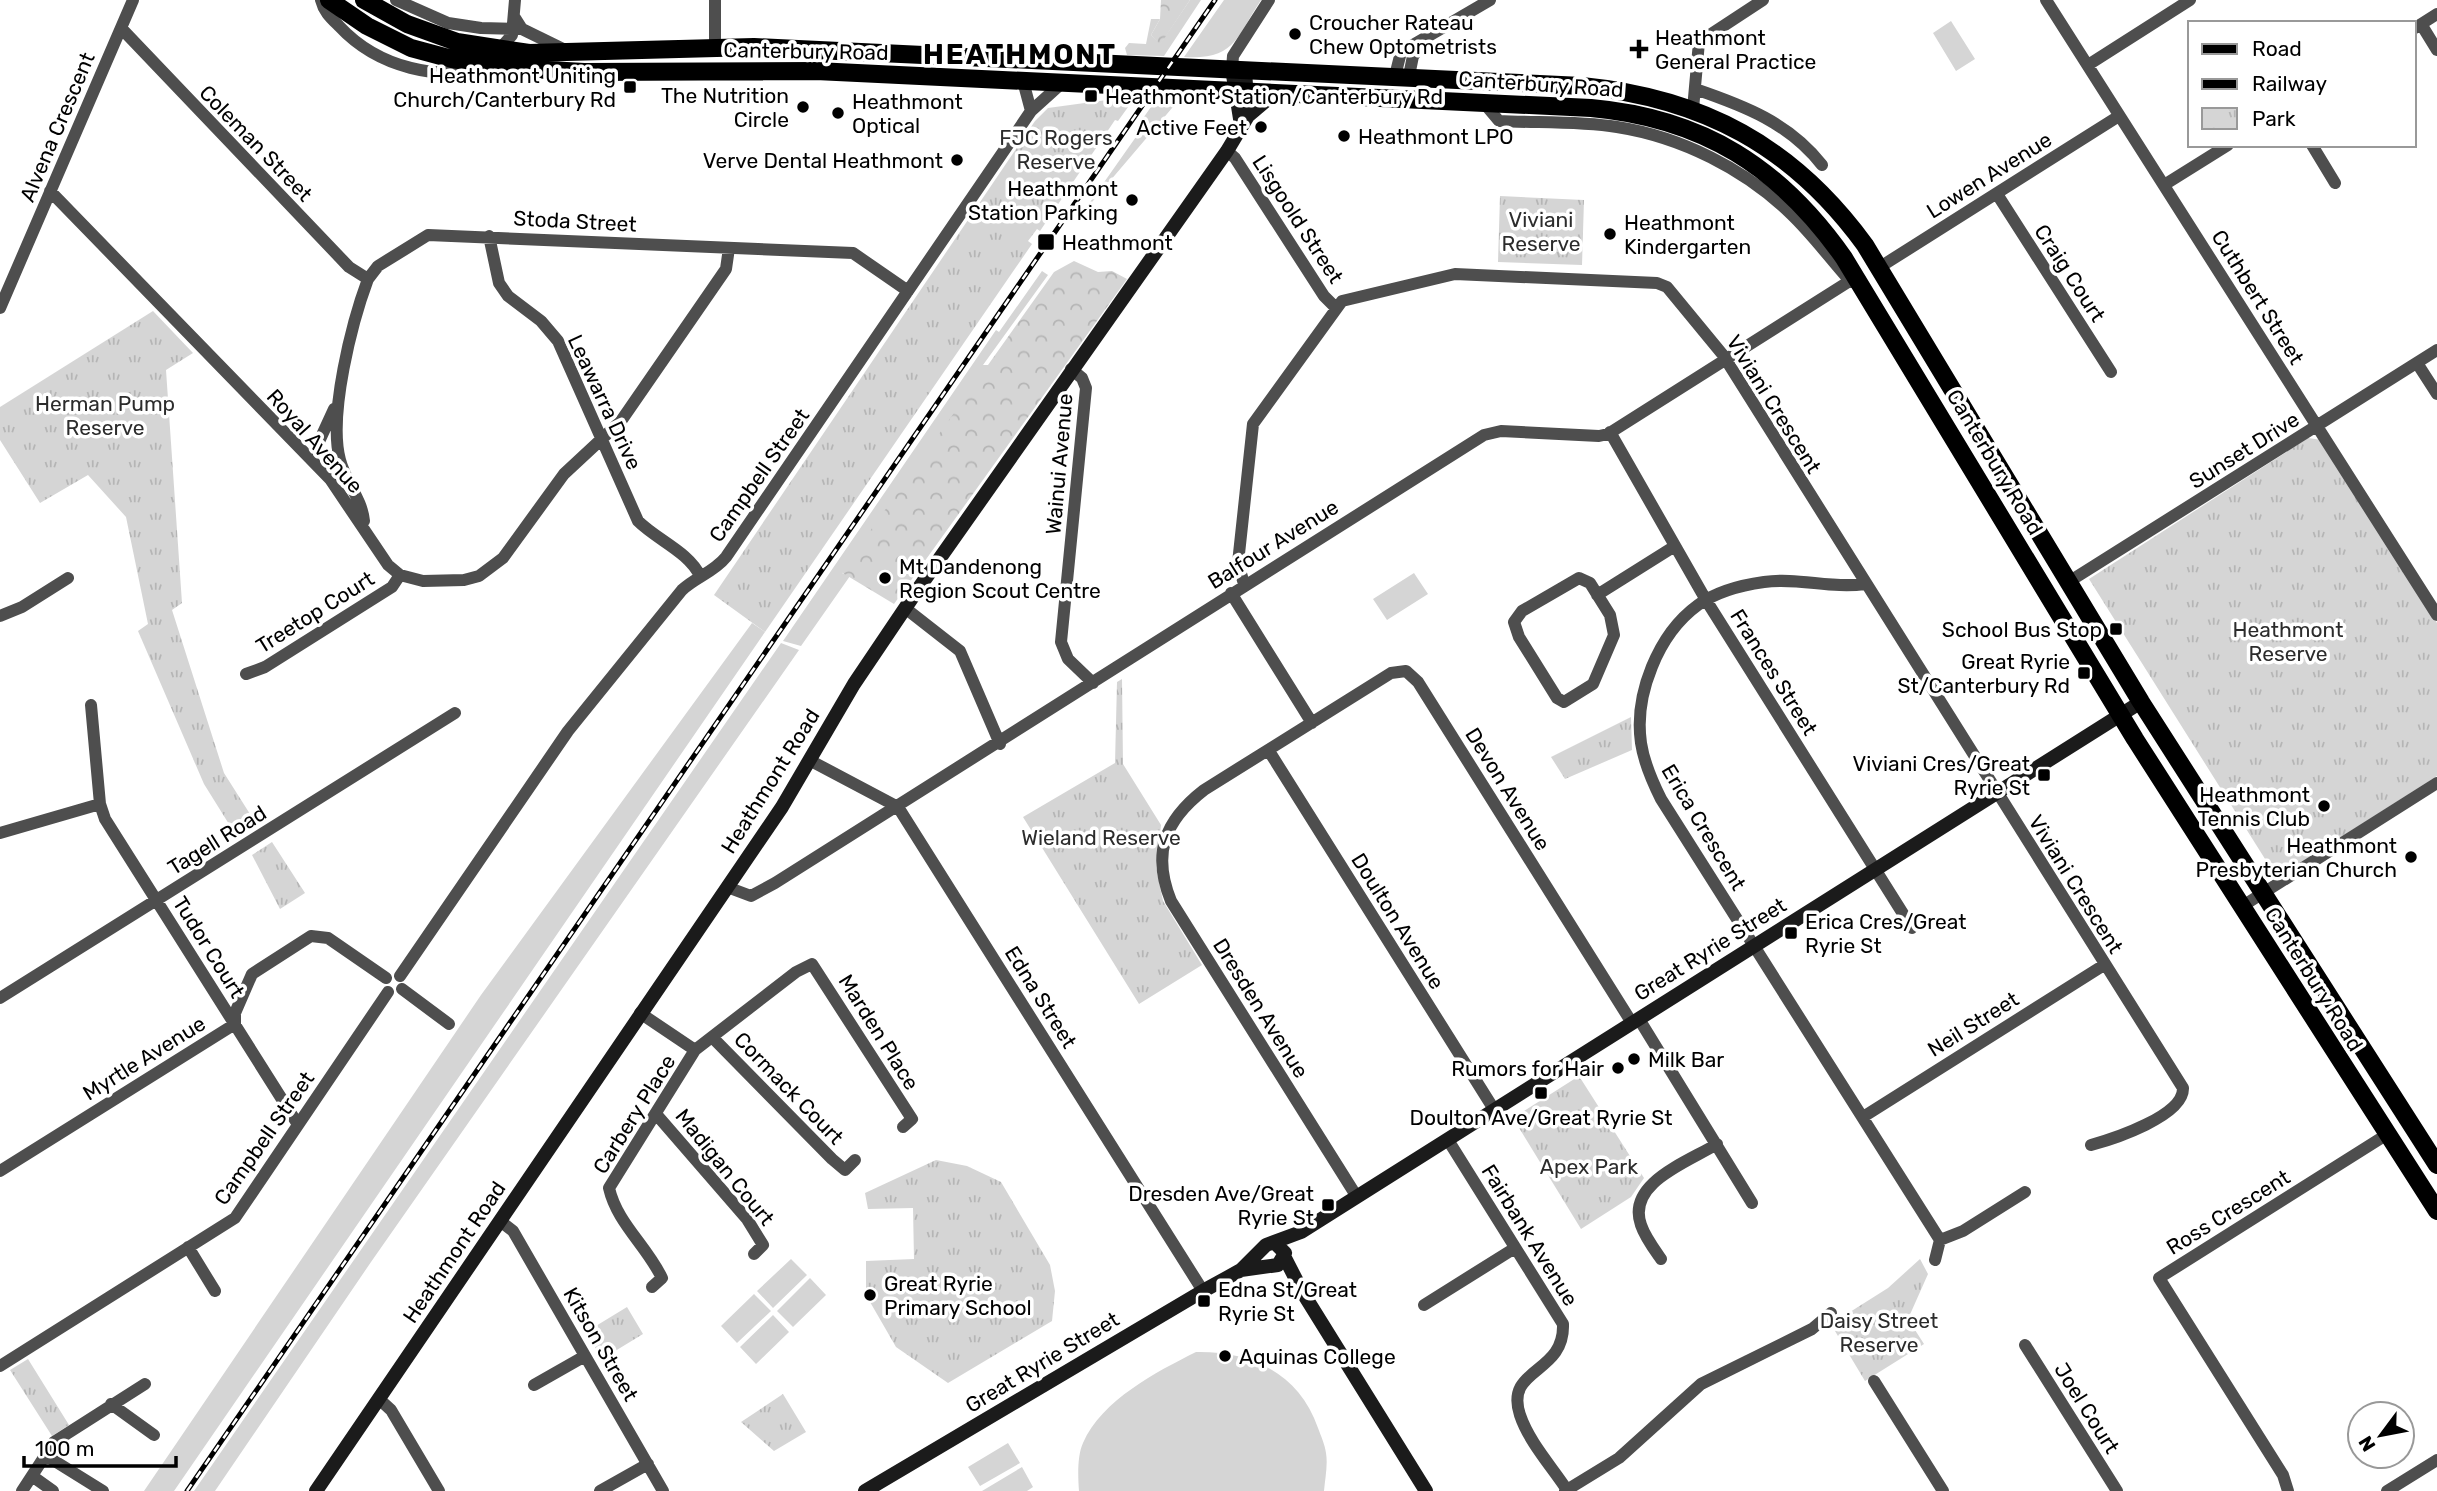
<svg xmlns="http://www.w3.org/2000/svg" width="2437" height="1491" viewBox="0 0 2437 1491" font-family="Rubik,sans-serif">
<defs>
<pattern id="forest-crowns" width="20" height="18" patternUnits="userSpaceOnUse" patternTransform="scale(1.75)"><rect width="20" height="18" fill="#d5d5d5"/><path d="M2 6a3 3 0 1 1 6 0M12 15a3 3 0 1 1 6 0" fill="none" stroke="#b5b5b5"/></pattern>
<pattern id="park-tufts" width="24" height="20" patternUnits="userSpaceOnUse" patternTransform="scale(1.75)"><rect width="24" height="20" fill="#d5d5d5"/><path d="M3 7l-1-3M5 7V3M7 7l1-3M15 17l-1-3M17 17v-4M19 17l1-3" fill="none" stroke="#b5b5b5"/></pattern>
</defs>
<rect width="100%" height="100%" fill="#fff"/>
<path fill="#d5d5d5" d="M1190,0H1201L1164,56L1127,55L1125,48L1129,43L1146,44L1151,19H1160L1151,35L1160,44Z
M1224,0H1261C1236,37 1236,60 1184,57Z
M1951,21L1975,59L1956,71L1933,33Z
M1158,97L1178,101L1081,215L1138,134L1134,131Z
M1042,271L1048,275L983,365H990L842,573L850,576L801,646L783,641L996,330L999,332Z
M1414,573L1428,594L1387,620L1373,599Z
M752,623L765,632L174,1491H144L481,995Z
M781,643L799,650L371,1262L215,1491H194Z
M791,1259L807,1275L773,1308L757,1291Z
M810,1278L826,1295L793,1327L777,1311Z
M754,1294L771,1311L737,1343L721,1326Z
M773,1315L789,1332L756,1364L740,1347Z
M1196,1352C1251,1351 1299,1373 1318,1428C1321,1436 1325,1445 1326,1453C1328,1465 1325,1479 1324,1491H1079C1078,1477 1077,1456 1083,1443C1102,1400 1156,1372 1196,1352Z
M1008,1443L1020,1463L980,1486L968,1467Z
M1022,1467L1033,1487L1027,1491H982Z"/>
<path fill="url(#forest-crowns)" d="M1161,0H1190L1160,45L1151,35L1160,19Z
M1074,261L1098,272L1112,271L1127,279L894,604L841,572L1054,272Z"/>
<path fill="url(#park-tufts)" d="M1136,96L1118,121L1115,120L1040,231L1037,229L1028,241L1032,244L765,632L714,595L1035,121L1048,108Z
M1500,196L1584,200L1582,265L1498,262Z
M153,311L193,353L166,370L182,603L172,610L224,773L257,825L237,837L204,784L138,631L148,624L126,517L88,475L40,503L0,440V407Z
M2308,438L2322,440L2437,623V776L2277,878L2089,579Z
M1122,679L1123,764L1161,825L1156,868L1163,901L1202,965L1139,1004L1023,817L1115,763L1117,682Z
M1631,717L1632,750L1565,779L1551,757Z
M272,842L305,893L280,909L252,855Z
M1579,1076L1644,1178L1631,1197L1581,1229L1513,1118Z
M936,1160L967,1166L1001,1182L1050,1265L1055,1291L1052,1321L948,1383L896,1347L866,1295V1261L914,1259L913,1208L868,1209L865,1193Z
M1920,1259L1928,1274L1908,1319L1924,1344L1865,1381L1835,1331L1847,1322L1850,1312L1888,1288Z
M627,1307L643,1334L602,1359L586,1332Z
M28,1359L69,1425L52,1436L10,1370Z
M783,1394L806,1432L774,1451L741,1422Z"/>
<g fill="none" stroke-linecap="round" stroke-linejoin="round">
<path stroke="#4e4e4e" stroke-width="12" d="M321,0C324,12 331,18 339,26C378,68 439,82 494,67
M396,0L448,23L481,28L522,29
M2046,0L2437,615
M515,18L522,29L567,51
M2421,24L2437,50
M121,28L349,267L368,279
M2415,28L2437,14
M715,46V0
M499,50L512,35L515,0
M2088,65L2190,0
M1232,69L1233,56L1269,0
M1395,76L1401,52L1490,0
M1409,76L1413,56L1425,42
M1023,81L1031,111
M1695,89C1745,106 1789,123 1822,165
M1483,102L1499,121C1538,123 1578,121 1617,127C1681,137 1745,169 1791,214C1813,235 1831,260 1851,282
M1693,109L1699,42L1763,0
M2312,145L2335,183
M1227,151L1235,158L1324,296L1336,308
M2164,185L2228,145
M50,191L330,479L388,565L400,575L423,581L464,580L479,576L503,558L564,474L621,421L726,269L729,248
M1997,194L2111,372
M489,236L499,283L508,296L541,321L558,341L638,521C657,540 689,552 700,576
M1880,267L2119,116
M0,308L133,0
M2417,363L2437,394
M1071,369L1082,378L1086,388L1061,642L1068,659L1093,683
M1610,432L1706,600L1912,928
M311,459L334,409
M364,521C362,499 345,481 340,460C328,415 352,322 368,279L378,266L428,235L853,253L908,291
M1579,578L1590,583L1610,615L1614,635L1593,684L1564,702L1557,698L1519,637L1514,622L1522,611Z
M2070,581L2437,350
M1244,584L1238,563L1253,424L1342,301L1455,274L1657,283L1667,287L1723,355L2183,1088C2184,1116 2113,1139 2091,1145
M1865,584C1831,589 1798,577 1764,582C1742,585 1716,592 1698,605C1658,634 1634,695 1641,743C1644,763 1652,781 1661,799L1940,1240
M1231,593L1312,723
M1597,595L1675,546
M905,608L960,651L1000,744
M0,616L22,607L68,578
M246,674L265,667L392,587L400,575
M91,705L100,804L105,819L297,1123
M1269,751L1495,1111
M811,761L898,807L1203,1291
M0,833L100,804
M727,887L751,896L775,883L1484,435L1501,431L1599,436L1608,434L1856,277
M2241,907L2437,783
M400,976L568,731L682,590C696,577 714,572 726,557L1031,111L1062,83
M402,989L449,1024
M0,998L455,713
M640,1013L695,1050L609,1188C617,1223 646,1245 662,1278L652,1287
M1639,1019L1752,1203
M712,1037L832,1159L845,1170L855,1160
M695,1050L796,972L812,964L912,1119L903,1127
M656,1114L747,1219L763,1245L754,1254
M1863,1117L2104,965
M1448,1140L1563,1324C1565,1375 1504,1367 1520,1415C1529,1442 1552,1467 1567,1490
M0,1171L235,1024V1013L252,974L311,936L328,938L386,978
M1357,1197L1171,901C1152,854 1164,821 1204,790L1391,673L1406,671L1418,682L1632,1023
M500,1221L513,1231L663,1491
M188,1247L215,1291
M1661,1259C1654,1249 1645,1237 1641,1225C1626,1183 1688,1162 1717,1144
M1935,1260L1940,1240L1963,1231L2025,1192
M1424,1305L1515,1248
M2025,1345L2117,1491
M0,1366L235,1218L388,992
M1874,1381L1943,1491
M534,1385L585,1356
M379,1399L391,1410L439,1491
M111,1404L154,1435
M45,1455L103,1491
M32,1476L53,1491
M22,1491L54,1442L145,1384
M600,1491L648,1464
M1565,1491L1619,1458L1701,1384L1812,1329L1831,1313
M2288,1491L2283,1475L2159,1278L2386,1135
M2387,1491L2437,1460"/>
<path stroke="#1b1b1b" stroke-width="14" d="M1232,69L1241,125
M1248,116L1275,93
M1285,1258L1303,1293L1426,1491
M1241,1270L1266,1245L1301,1232L2141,702
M316,1491L782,807L854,684L916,592L1227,151L1248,116L1245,70
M865,1491L1203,1291L1241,1270L1278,1265L1285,1253L1275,1243"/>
<path stroke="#000" stroke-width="18" d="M329,0L367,26L411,48L452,59L513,68L584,72L816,71L1591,108C1703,118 1780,167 1844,258L2135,739L2437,1211
M364,0L407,24L457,42L529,53L754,47L1582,86C1703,98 1793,146 1865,245L2141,702L2437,1165"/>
<defs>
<path id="rail" d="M187,1491L1215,0"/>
</defs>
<use href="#rail" stroke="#000" stroke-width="5"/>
<use href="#rail" stroke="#fff" stroke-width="2.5" stroke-dasharray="8" stroke-linecap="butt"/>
</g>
<g fill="#000" stroke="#fff" stroke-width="2.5">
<circle cx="1295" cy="34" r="7"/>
<path d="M1635.5 38.5h7v7h7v7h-7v7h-7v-7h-7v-7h7z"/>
<rect x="623" y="80" width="14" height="14" rx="3.5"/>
<rect x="1084" y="89" width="14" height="14" rx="3.5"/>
<circle cx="803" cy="107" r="7"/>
<circle cx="838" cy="113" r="7"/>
<circle cx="1261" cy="127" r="7"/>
<circle cx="1344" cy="136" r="7"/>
<circle cx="957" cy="160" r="7"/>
<circle cx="1132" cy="200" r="7"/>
<circle cx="1610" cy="234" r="7"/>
<rect x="1037" y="233" width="18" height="18" rx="3.5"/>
<circle cx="885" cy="578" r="7"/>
<rect x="2109" y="622" width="14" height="14" rx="3.5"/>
<rect x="2077" y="666" width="14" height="14" rx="3.5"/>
<rect x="2037" y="768" width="14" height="14" rx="3.5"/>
<circle cx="2324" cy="806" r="7"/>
<circle cx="2411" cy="857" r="7"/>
<rect x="1784" y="926" width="14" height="14" rx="3.5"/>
<circle cx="1634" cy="1059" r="7"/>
<circle cx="1618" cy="1068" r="7"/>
<rect x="1534" y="1086" width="14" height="14" rx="3.5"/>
<rect x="1321" y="1198" width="14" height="14" rx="3.5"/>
<circle cx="870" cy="1295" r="7"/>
<rect x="1197" y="1294" width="14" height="14" rx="3.5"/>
<circle cx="1225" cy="1356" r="7"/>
</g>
<g text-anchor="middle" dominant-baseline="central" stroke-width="7" stroke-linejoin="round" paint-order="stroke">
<g font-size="21" fill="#000" stroke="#fff" text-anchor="start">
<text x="1309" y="22">Croucher Rateau<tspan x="1309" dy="24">Chew Optometrists</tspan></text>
<text x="1655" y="37">Heathmont<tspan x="1655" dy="24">General Practice</tspan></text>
<text x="616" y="75" text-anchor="end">Heathmont Uniting<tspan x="616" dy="24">Church/Canterbury Rd</tspan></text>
<text x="789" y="95" text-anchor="end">The Nutrition<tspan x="789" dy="24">Circle</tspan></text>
<text x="1105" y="96">Heathmont Station/Canterbury Rd</text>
<text x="852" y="101">Heathmont<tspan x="852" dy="24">Optical</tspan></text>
<text x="1247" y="127" text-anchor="end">Active Feet</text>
<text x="1358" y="136">Heathmont LPO</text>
<text x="943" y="160" text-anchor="end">Verve Dental Heathmont</text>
<text x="1118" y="188" text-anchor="end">Heathmont<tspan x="1118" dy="24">Station Parking</tspan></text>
<text x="1624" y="222">Heathmont<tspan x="1624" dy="24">Kindergarten</tspan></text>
<text x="1062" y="242">Heathmont</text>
<text x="899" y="566">Mt Dandenong<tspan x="899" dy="24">Region Scout Centre</tspan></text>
<text x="2102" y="629" text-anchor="end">School Bus Stop</text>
<text x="2070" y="661" text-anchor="end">Great Ryrie<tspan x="2070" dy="24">St/Canterbury Rd</tspan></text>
<text x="2030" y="763" text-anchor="end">Viviani Cres/Great<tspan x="2030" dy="24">Ryrie St</tspan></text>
<text x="2310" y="794" text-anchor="end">Heathmont<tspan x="2310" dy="24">Tennis Club</tspan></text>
<text x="2397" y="845" text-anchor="end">Heathmont<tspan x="2397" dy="24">Presbyterian Church</tspan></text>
<text x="1805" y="921">Erica Cres/Great<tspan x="1805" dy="24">Ryrie St</tspan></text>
<text x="1648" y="1059">Milk Bar</text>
<text x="1604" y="1068" text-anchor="end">Rumors for Hair</text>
<text x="1541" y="1117" text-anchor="middle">Doulton Ave/Great Ryrie St</text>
<text x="1314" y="1193" text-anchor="end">Dresden Ave/Great<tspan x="1314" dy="24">Ryrie St</tspan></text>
<text x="884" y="1283">Great Ryrie<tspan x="884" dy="24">Primary School</tspan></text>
<text x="1218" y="1289">Edna St/Great<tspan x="1218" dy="24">Ryrie St</tspan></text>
<text x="1239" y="1356">Aquinas College</text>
</g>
<g font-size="21" fill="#000" stroke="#fff">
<text transform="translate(806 51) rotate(1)">Canterbury Road</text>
<text transform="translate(1541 84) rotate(4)">Canterbury Road</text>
<text transform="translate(57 127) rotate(-67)">Alvena Crescent</text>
<text transform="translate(256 143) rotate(46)">Coleman Street</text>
<text transform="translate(1989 175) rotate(-32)">Lowen Avenue</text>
<text transform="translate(1298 219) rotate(57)">Lisgoold Street</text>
<text transform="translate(575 221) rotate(3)">Stoda Street</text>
<text transform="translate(2070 273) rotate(57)">Craig Court</text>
<text transform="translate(2258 297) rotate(58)">Cuthbert Street</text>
<text transform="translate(605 402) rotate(65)">Leawarra Drive</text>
<text transform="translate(1774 404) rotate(58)">Viviani Crescent</text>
<text transform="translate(315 441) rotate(48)">Royal Avenue</text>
<text transform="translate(2244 450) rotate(-32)">Sunset Drive</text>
<text transform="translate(1995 462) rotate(59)">Canterbury Road</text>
<text transform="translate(1059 464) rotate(-85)">Wainui Avenue</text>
<text transform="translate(759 475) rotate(-55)">Campbell Street</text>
<text transform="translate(1273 544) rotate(-32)">Balfour Avenue</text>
<text transform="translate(315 612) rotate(-32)">Treetop Court</text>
<text transform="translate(1774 672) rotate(58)">Frances Street</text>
<text transform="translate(770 781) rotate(-58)">Heathmont Road</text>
<text transform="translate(1508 789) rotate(58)">Devon Avenue</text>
<text transform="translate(1704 827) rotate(59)">Erica Crescent</text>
<text transform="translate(217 840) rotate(-32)">Tagell Road</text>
<text transform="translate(2076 884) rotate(58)">Viviani Crescent</text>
<text transform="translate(1398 921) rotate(58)">Doulton Avenue</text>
<text transform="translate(209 947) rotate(58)">Tudor Court</text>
<text transform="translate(1710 949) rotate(-32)">Great Ryrie Street</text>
<text transform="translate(2314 979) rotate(58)">Canterbury Road</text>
<text transform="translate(1041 997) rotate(58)">Edna Street</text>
<text transform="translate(1261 1008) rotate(58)">Dresden Avenue</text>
<text transform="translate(1973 1024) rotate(-32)">Neil Street</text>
<text transform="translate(879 1032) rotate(58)">Marden Place</text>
<text transform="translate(144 1058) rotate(-32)">Myrtle Avenue</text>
<text transform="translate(789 1088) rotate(46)">Cormack Court</text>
<text transform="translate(634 1114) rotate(-58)">Carbery Place</text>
<text transform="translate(264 1138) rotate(-55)">Campbell Street</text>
<text transform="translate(725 1167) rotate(51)">Madigan Court</text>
<text transform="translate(2228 1212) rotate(-32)">Ross Crescent</text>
<text transform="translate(1530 1235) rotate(58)">Fairbank Avenue</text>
<text transform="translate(454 1252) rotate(-56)">Heathmont Road</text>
<text transform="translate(601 1344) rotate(60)">Kitson Street</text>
<text transform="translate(1042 1362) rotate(-31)">Great Ryrie Street</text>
<text transform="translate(2087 1408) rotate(58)">Joel Court</text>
</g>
<g font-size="21" fill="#2c2c2c" stroke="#fff">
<text x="1056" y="137">FJC Rogers<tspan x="1056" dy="24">Reserve</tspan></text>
<text x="1541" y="219">Viviani<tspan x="1541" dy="24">Reserve</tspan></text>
<text x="105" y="403">Herman Pump<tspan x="105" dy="24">Reserve</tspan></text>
<text x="2288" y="629">Heathmont<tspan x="2288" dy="24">Reserve</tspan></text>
<text x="1101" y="837">Wieland Reserve</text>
<text x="1589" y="1166">Apex Park</text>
<text x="1879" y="1320">Daisy Street<tspan x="1879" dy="24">Reserve</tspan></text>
</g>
<g font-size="28" font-weight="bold" letter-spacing="2" fill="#000" stroke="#fff">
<text x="1020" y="54">HEATHMONT</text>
</g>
</g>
<rect x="2188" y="21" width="228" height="126" fill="#ffffff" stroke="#999999" stroke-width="2"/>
<rect x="2202" y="44" width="35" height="10" fill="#000000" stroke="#999999" stroke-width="2"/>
<text x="2252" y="56" font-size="21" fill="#000000">Road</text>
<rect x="2202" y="79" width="35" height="10" fill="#000000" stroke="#999999" stroke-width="2"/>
<text x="2252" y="91" font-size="21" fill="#000000">Railway</text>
<rect x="2202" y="108" width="35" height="21" fill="url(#park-tufts)" stroke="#999999" stroke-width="2"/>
<text x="2252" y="126" font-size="21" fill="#000000">Park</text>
<g transform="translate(2381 1435) rotate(238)"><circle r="33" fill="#ffffff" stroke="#999999" stroke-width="2"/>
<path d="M0-5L12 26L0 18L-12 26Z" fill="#000000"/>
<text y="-10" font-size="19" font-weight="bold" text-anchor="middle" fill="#000000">N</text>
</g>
<path d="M24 1456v10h152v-10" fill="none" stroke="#000000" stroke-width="3.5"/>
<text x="35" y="1456" font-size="21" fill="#000000" stroke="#ffffff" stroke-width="5" paint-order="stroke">100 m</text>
</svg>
